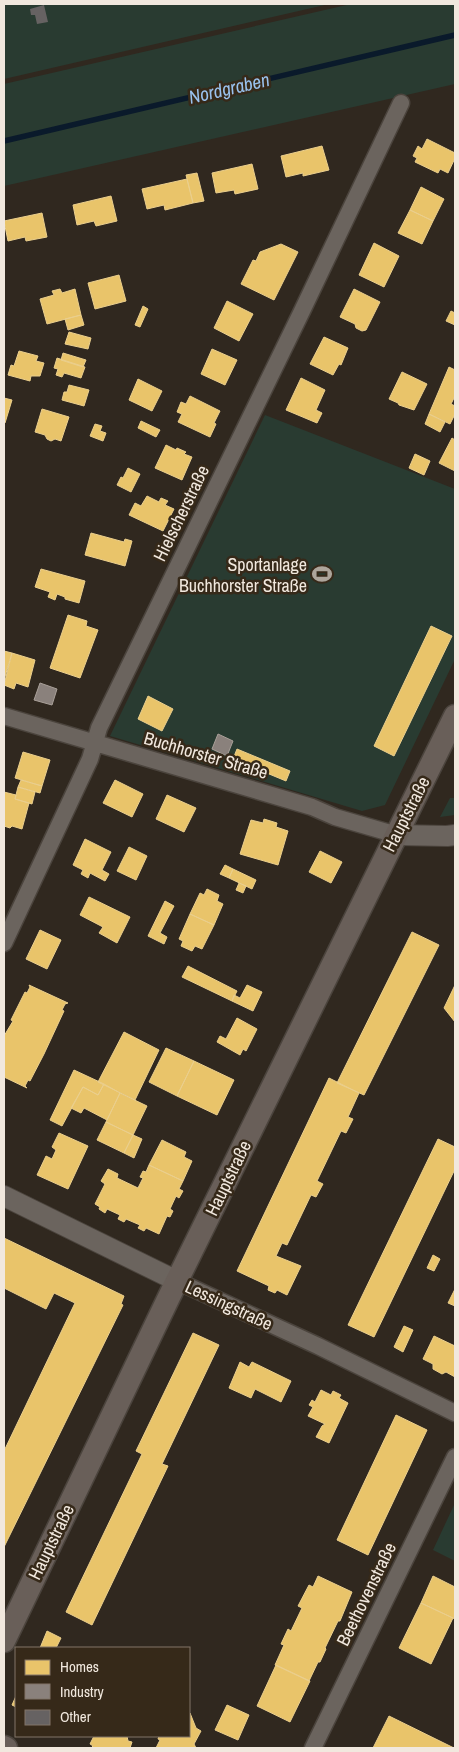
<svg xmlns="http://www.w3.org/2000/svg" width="459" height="1752" viewBox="0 0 459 1752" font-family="'Archivo Narrow',sans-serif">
<rect width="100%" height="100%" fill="#30281f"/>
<path fill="#293b31" d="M4,4H329L4,79Z
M351,4H455V84L4,186V84Z
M265,415L455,489V659L385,805L362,811L110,736Z
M450,798H455V815L440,817Z
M455,1503V1561L433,1550Z"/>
<path fill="#e9c46a" stroke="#ebcf8d" d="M427,139L455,153V158L448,173L440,169L438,173L415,162L417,158L413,156L418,146L422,149Z
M322,146L329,170L303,176V173L286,177L281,156Z
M252,164L258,189L235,194L234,190L216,193L212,173Z
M197,173L204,201L193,203L186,175Z
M187,179L193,203L165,210L164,205L147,209L142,189Z
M421,187L444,199L433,221L410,210Z
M111,196L117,221L96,226L94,221L77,225L73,205Z
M410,210L433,221L422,244L398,233Z
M42,213L47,237L26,241L25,237L8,241L4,221Z
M374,243L399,256L384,287L359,275Z
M281,244L298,252L274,300L241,284L253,260L256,261L260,252Z
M119,275L126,301L95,309L88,283Z
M60,289L62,293L75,289L81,315L47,324L40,299L54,295L52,291Z
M354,289L380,302L366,330L362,331L356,328L355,324L340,317Z
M227,301L253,314L239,341L214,328Z
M143,306L148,309L140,327L135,325Z
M451,311L455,313V325L446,321Z
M81,315L84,325L68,330L65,319Z
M69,332L91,338L88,349L65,344Z
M324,337L348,348L341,365L339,364L333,375L310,364Z
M212,349L237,360L225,385L201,374Z
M19,351L38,356L36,361L44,363L40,376H31L30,381L8,375L11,365L14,366Z
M63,353L86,360L83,367L61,360Z
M57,358L85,367L81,378L64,373L62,377L56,375L58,369L54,368Z
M449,367L455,370V396L451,404L455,406V414L450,424L429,414Z
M402,372L427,384L414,410L399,405L398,403L389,399Z
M301,378L325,390L316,410L322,413L317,423L286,410Z
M138,379L162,391L152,411L129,400Z
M69,385L89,390L84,406L62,400L64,392H67Z
M190,396L220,411L214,423L216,424L210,437L178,422L182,414L177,412L181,402L186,404Z
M4,398L12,400L5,423H4Z
M42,409L69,417L61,441L55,439L51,441L47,439L45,435L35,432Z
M429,414L445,422L440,432L425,424Z
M141,421L160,430L156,437L138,428Z
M95,424L102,426L100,431L106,433L103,441L90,436Z
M452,438L455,440V471L439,463Z
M166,445L176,450L177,448L186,452L184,454L192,457L182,480L155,468Z
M415,454L430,461L424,475L409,468Z
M128,468L140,474L131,492L117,485L121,477L123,478Z
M147,496L159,502L161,498L168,501L165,505L174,509L163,531L129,515L135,503L141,506Z
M91,533L124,542L125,539L132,541L125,566L85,555Z
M41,569L85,581L79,603L65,599V597L57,594L55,600L48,597L50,592L35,587Z
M68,615L87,621L86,626L98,630L80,678L50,668Z
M431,626L452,636L394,756L374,746Z
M4,651L12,653L4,680Z
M12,653L35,660L28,687L16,683L14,689L4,685Z
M148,696L173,709L162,731L138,719Z
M237,749L290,771L286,781L233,759Z
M23,752L50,760L42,786L15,778Z
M21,780L42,786L40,793L18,787Z
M115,780L143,794L132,817L103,803Z
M18,787L35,792L32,804L15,799Z
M4,792L16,795L15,799L29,803L22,829L12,826L10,828L4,826Z
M167,795L196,808L184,832L156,819Z
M264,819L277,823L276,827L288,831L278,865L240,854L251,820L263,823Z
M85,839L111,852L102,870L109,874L105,881L90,873L88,878L81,874L83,870L73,865Z
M129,847L147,856L136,880L117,871Z
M320,851L342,862L331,883L309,872Z
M225,865L233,869L229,878L220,874Z
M233,869L256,880L252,889L229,878Z
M239,883L246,886L243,893L236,890Z
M207,889L219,895L217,901L223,904L214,925L190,914L200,893L204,895Z
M89,897L130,917L117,943L99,933L103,927L80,915Z
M165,901L174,906L160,933L167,937L164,944L148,936Z
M190,914L214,925L202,949L195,946L192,951L181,946L183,941L179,939Z
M40,930L61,940L47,969L26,959Z
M412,932L439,945L364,1095L337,1083Z
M188,966L237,991L232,1001L182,977Z
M29,985L68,1003L65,1004L62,1010L64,1011L44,1054L30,1081L28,1080L25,1086L27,1088L4,1077V1036L13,1021L11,1020L25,992L27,993L30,987Z
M247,985L262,992L253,1011L232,1001L234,995L240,998Z
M455,985V1022L444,1008Z
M237,1018L257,1029L246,1051L243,1049L240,1055L217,1042L220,1036L226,1039Z
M124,1032L159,1050L135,1100L98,1082Z
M166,1048L194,1061L177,1096L149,1082Z
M194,1061L234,1080L217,1115L177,1096Z
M74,1070L104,1084L98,1095L83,1087L62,1126L50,1120Z
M329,1078L359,1093L348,1117L353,1119L346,1133L341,1131L317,1181L323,1184L316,1197L311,1195L287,1245L282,1243L276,1256L301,1266L287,1295L277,1290L275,1293L268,1290L269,1286L237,1271Z
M104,1084L120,1093L107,1120L84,1108L81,1113L71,1108L83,1087L98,1095Z
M120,1093L147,1106L133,1135L106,1122Z
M106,1122L133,1135L124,1153L97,1140Z
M59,1133L88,1146L68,1189L37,1175L46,1156L52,1159L56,1150L52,1147Z
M133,1135L142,1139L134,1158L124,1153Z
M438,1139L455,1147V1169L374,1337L348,1325Z
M162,1140L186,1152L184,1157L192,1161L183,1181L149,1165Z
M149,1165L183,1181L179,1189L183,1191L179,1198L176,1196L170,1209L173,1211L170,1217L167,1216L159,1234L146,1228L144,1231L138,1228L140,1225L126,1219L124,1222L118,1219L120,1215L107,1209L105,1213L99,1209L100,1207L95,1204L105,1184L101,1181L108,1169L118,1174L117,1178L138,1188L143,1178L140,1177L143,1171L146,1172Z
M4,1238L124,1296L121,1304L123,1305L4,1547V1451L75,1303L54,1293L46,1309L4,1288Z
M433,1255L440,1259L434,1271L427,1268Z
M455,1289V1306L448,1303Z
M404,1326L413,1330L403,1352L394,1347Z
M193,1333L219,1345L162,1464L168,1466L92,1625L66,1612L142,1454L136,1451Z
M434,1336L455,1346V1377L446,1372L442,1374L433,1369V1364L423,1359Z
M240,1362L249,1367L252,1362L291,1381L281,1402L255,1389L251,1398L229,1388Z
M321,1390L331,1395L333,1391L341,1395L339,1398L348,1403L329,1443L316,1437L322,1426L325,1424L308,1416L313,1407L309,1405L312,1400L315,1402Z
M396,1415L427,1430L368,1555L337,1540Z
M318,1576L352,1592L340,1621H338L325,1648L326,1649L320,1662H318L309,1681L275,1665L284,1645L281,1644L288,1629L291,1631L302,1608L298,1606L309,1585L313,1587Z
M433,1576L455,1587V1619L421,1603Z
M421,1603L453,1618L431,1664L399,1648Z
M47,1631L61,1638L56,1648H57H40Z
M276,1665L310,1681L290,1722L257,1706Z
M16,1696V1707L12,1705Z
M227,1705L249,1715L238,1740L215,1730Z
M190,1713L196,1728L201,1731L194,1744L196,1748H156L160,1740L158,1739L159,1736H189Z
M389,1716L454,1748H373Z
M94,1736H127L128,1741L132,1742L130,1748H93L92,1745L90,1744Z"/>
<path fill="#8a817c" stroke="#a9a099" d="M40,683L57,689L52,705L34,700Z
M218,734L233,741L227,756L212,749Z"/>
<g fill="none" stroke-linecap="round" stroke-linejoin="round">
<path stroke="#0a1a2b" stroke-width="5.5" d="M4,141L455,35"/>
</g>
<path fill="#666262" d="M44,5L48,22L37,24L35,15H31L30,9Z"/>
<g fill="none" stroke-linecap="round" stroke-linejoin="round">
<defs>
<path id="minor" d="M4,716L312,807L335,817L397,835
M4,943L90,759L99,728L302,311L401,103
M177,1281L318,1346L455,1413
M313,1748L455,1457"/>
<path id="tertiary" d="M397,835L447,836L455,835
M4,1196L177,1281"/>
<path id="secondary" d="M4,1641L169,1297L455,716
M4,1747L6,1748"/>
</defs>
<use href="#minor" stroke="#4b443d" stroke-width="19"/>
<use href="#tertiary" stroke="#4b443d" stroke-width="22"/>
<use href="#secondary" stroke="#4b443d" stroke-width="25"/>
<use href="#minor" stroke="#6b645e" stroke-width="16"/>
<use href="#tertiary" stroke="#6b645e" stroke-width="20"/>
<use href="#secondary" stroke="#695f59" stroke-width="22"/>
</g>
<defs>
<symbol id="stadium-bare" viewBox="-9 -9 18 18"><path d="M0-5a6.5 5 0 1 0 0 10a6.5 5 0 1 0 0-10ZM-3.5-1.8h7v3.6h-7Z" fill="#ada59b" stroke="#362919" stroke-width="2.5" paint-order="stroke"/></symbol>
</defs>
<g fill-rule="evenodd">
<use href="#stadium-bare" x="308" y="560" width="28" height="28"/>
</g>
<g text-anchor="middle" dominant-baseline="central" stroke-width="5" stroke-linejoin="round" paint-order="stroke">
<g font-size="18" fill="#f1e8de" stroke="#362919">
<text transform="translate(181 513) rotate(-64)">Hielscherstraße</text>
<text transform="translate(206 755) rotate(16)">Buchhorster Straße</text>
<text transform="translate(406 814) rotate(-63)">Hauptstraße</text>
<text transform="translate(228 1178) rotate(-64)">Hauptstraße</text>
<text transform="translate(229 1305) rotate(25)">Lessingstraße</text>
<text transform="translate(51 1542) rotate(-64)">Hauptstraße</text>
<text transform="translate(366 1594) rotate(-64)">Beethovenstraße</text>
</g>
<g font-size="18" fill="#f1e8de" stroke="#362919" text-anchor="end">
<text x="307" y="564">Sportanlage<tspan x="307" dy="21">Buchhorster Straße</tspan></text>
</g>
<g font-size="19" font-style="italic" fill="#9ac2ee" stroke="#362919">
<text transform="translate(229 88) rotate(-13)">Nordgraben</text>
</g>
</g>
<rect width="459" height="1752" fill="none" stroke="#f1e8de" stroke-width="10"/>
<rect x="15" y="1647" width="175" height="90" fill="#362919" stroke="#817568"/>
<rect x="25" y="1660" width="25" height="15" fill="#e9c46a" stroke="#817568"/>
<text x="60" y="1672" font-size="15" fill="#f1e8de">Homes</text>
<rect x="25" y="1684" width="25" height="15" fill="#8a817c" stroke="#817568"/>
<text x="60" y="1697" font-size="15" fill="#f1e8de">Industry</text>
<rect x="25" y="1710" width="25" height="15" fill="#666262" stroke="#817568"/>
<text x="60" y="1722" font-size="15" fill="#f1e8de">Other</text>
</svg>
